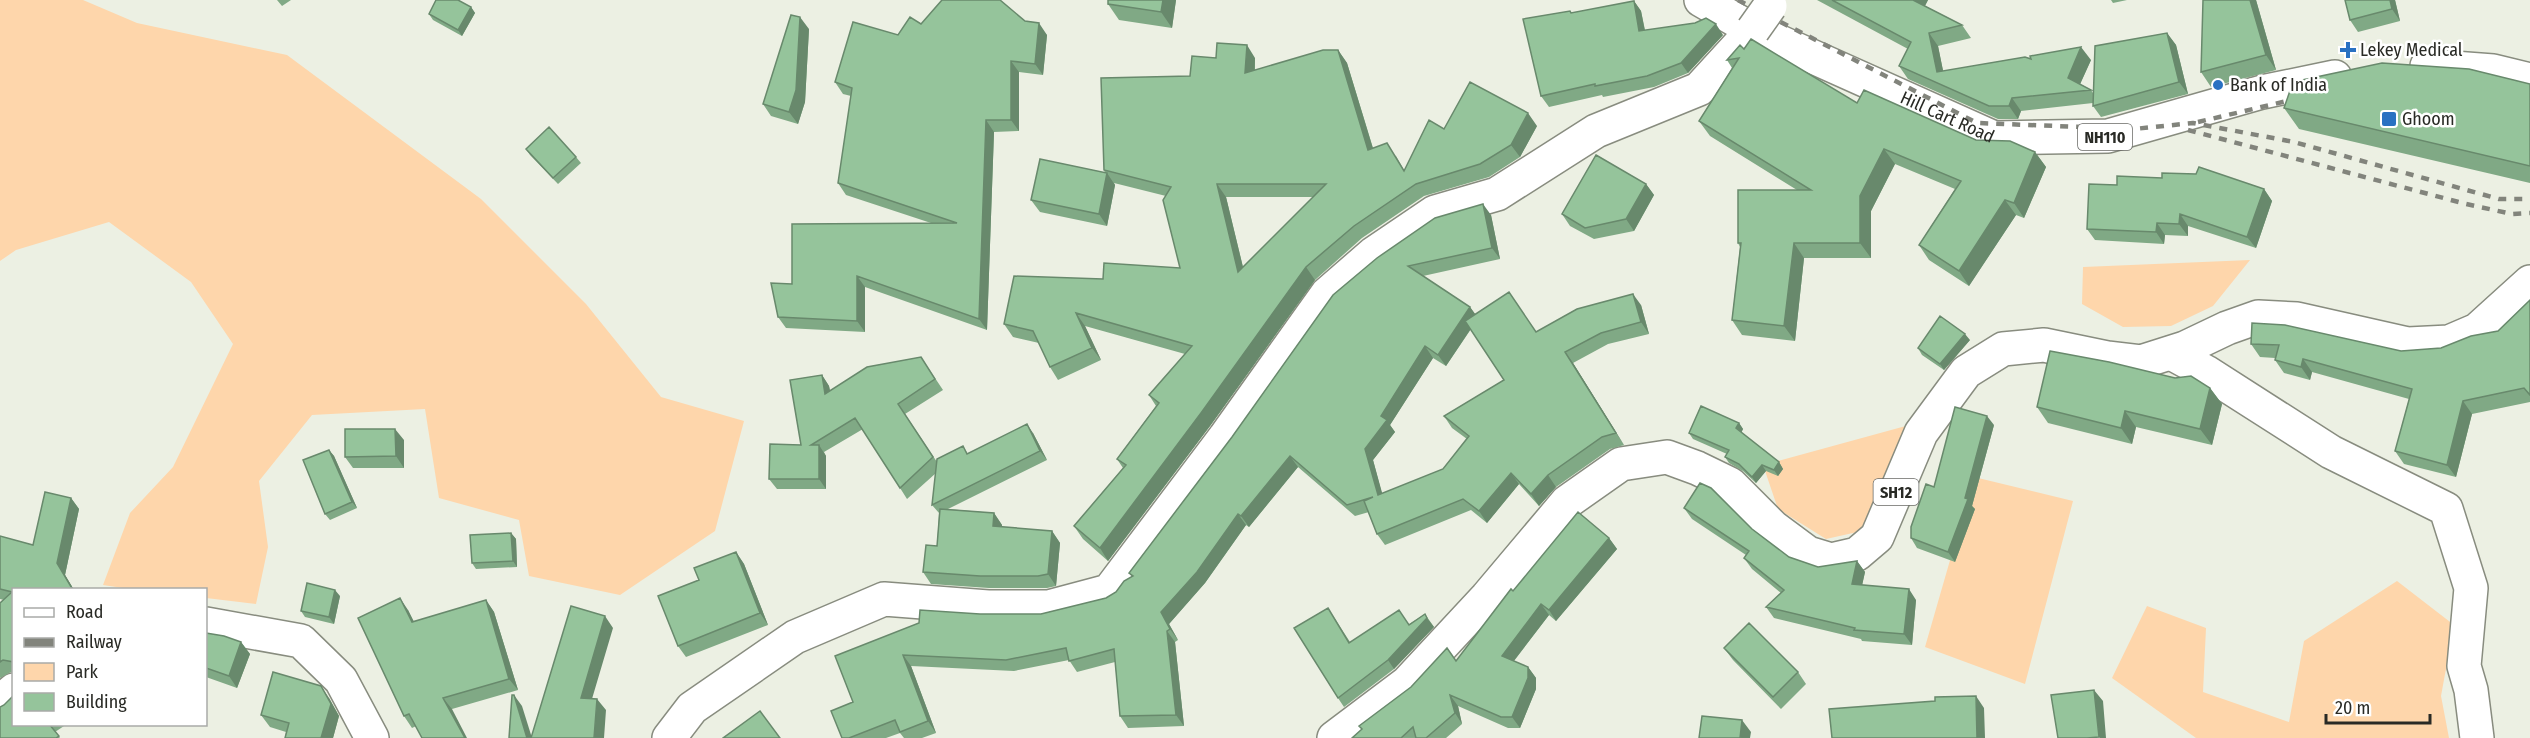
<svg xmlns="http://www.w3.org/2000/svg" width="2530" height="738" viewBox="0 0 2530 738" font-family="'Fira Sans Condensed',sans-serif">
<rect width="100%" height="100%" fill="#ecf0e3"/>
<path fill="#fed6ab" d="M0,0H83L137,23L287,55L481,199L586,304L661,397L744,421L715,531L620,595L529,576L519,520L439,498L425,409L312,415L259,481L268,547L256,604L206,598V590H136L103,585L130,513L173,467L233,344L191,282L109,222L16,250L0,261Z
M2250,260L2213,306L2171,326L2123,327L2082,304L2083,267Z
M1913,424L1862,531L1826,539L1778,509L1763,465Z
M1974,477L2073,501L2025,684L1925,647Z
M2397,581L2454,625L2441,696L2449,738H2196L2112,678L2147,606L2206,628L2203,692L2289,722L2304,641Z"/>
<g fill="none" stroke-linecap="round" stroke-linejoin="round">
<defs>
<path id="minor" d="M2171,353L2206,372L2331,452L2446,509L2471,588L2464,666L2471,690L2477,738
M206,624L301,641L341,680L372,738
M0,702L14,690
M669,738L692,708L795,637L884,599L988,607H1049L1109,591L1225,437L1327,294L1373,254L1435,212L1497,194L1596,131L1699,89L1753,30"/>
<path id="major" d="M1334,738L1407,683L1487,597L1567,502L1621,464L1667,457L1697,468L1730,484L1773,527L1808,553L1831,560L1857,554L1877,537L1921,433L1966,372L2003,349L2044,345L2107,358L2141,362L2185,348L2227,328L2258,317L2297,319L2408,344L2449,342L2477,330L2530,282"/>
<g id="highway">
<path id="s1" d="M1701,0L1753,30L1994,138L2108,136L2262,92L2335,77"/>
<path d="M2427,66L2493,71L2530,80"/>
</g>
</defs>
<use href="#minor" stroke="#888c7f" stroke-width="36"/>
<use href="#major" stroke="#888c7f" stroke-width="36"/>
<use href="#highway" stroke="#888c7f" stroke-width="36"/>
<use href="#minor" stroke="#fff" stroke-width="33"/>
<use href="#major" stroke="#fff" stroke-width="33"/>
<use href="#highway" stroke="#fff" stroke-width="33"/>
<path stroke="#82847c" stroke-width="4.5" stroke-dasharray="8 8" stroke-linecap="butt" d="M1738,0L1977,123L2134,129L2193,123L2294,142L2499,199H2530
M2198,122L2304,97
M2188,130L2466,204L2512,214L2530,213"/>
<defs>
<path id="minor-bridge" d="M1753,30L1770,6"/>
</defs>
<use href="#minor-bridge" stroke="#888c7f" stroke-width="36" stroke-linecap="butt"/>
<use href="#minor-bridge" stroke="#fff" stroke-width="33"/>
</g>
<path fill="#80a985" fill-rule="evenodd" d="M277,0H291L282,6Z
M1176,0L1172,28L1119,20L1108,4Z
M1817,0H1928L1925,6L1962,25L1971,38L1938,46L1943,71L2031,59L2091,60L2080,84L2091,90L2093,93L2167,33L2176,45L2188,94L2101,117L2093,106V103L2021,111L2018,119H1998L1908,79L1899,66L1908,49Z
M2111,0H2127L2113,3Z
M2256,0L2276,70L2211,87L2201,72Z
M2345,0H2395L2400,21L2358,32L2350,20Z
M1634,1L1641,11L1645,30L1723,35L1688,73L1654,87L1603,97L1602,95L1549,107L1541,96L1570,11L1572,13Z
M471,7L475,13L462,36L433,20L429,14Z
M1025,21L1047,35L1043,75L1019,72V131L994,132L987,330L865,287V332L786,328L778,317L792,284L931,223L846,195L838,183L851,96L843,94L835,82L898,35L921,24Z
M809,29L805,102L798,124L771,116L763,104Z
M1744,49L1857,103L1976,140L2035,152L2046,167L2024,218L2016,215L1969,286L1929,260L1919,245L1955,189L1895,164L1871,211V258H1804L1795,341L1742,335L1732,320L1740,247L1738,243L1797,190L1710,136L1699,121L1732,68L1727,60Z
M1338,50L1347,63L1373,148L1396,156L1404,170L1444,129L1537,126L1520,157L1489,177L1424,196L1362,238L1315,280L1210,426L1108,561L1083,539L1074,526L1123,468L1117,459L1156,406L1149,395L1185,354L1085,326L1101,360L1058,380L1050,367L1039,343L1013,337L1004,324L1103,279L1180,268L1166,196L1114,183L1115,185L1107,226L1040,212L1031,200L1105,173L1104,170L1190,76L1216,58H1255V70ZM1226,197H1313L1243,267Z
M2530,84V183L2299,129L2284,108Z
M526,149L576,157L581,163L558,184L530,155Z
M1646,184L1654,195L1634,231L1594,239L1570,226L1562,214Z
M2264,189L2272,201L2256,248L2188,226V236L2165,235L2164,244L2095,240L2087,229Z
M1491,215L1500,259L1423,276L1470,307L1475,314L1536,332L1641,305L1649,334L1608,344L1573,363L1624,445L1610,449L1556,487L1539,506L1519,484L1487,523L1471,510L1385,545L1377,534L1369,512L1355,516L1298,467L1249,527L1246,525L1205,583L1169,624L1178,640L1175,642L1184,726L1128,728L1120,716L1115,662L1077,672L1069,660L1014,671L911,666L936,733L922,738H904L900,733L886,738H842L853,702L835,656L980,614H1041L1106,598L1116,592L1132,577L1129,573L1232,437L1333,295ZM1471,329L1504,380L1444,416L1452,428L1467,439L1443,469L1382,494L1373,460L1395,432L1390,425L1433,358L1446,366Z
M2530,300V402L2472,414L2456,477L2404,464L2395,451L2409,399L2312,372L2310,380L2284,373L2275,360V358L2260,357L2251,344L2401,351L2441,348L2498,331Z
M1970,340L1944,370L1922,355L1918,348Z
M921,357L943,390L905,414L937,462L963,446L968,454L1033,433L1047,460L948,509L994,513L1002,525V527L1052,531L1060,543L1056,586L1047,588H989L931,584L923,572L937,546L939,513L932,505L936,473L907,499L863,429L824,452L826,456V489H777L769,479L801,445L822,375L829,386L830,391Z
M2210,388L2222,404L2212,445L2136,427L2132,444L2048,423L2037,407Z
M1739,423L1743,429L1741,433L1779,462L1783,469L1778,476L1766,471L1756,483L1743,471L1729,463L1725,457L1727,454L1693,439L1689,433Z
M1994,425L1972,506L1975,509L1955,562L1917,548L1911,538L1934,487Z
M404,440V468H353L345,457Z
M329,450L334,456L357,508L330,520L325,514Z
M71,498L79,509L65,575L74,590H14V672H11L0,678V603L4,600L0,599V536L33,545Z
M1684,508L1752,529L1789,557L1818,567L1857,561L1865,572L1862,585L1916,600L1912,645L1862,641L1861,639L1774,618L1766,607L1781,593L1752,569L1744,558L1746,555L1692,519Z
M511,533L516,539L517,567L476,569L472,563Z
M1609,538L1617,549L1556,621L1549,615L1514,661L1528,667L1536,678V689L1520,728H1508L1458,706L1462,724L1446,738H1352L1456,661L1513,591Z
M736,552L744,564L768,625L686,657L678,646L699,580Z
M340,596L334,624L305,617L301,611Z
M486,600L494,612L518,690L452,709L412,728L404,716L408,610L414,622Z
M1328,608L1350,642L1409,624L1425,614L1434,627L1394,669L1344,707L1338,698Z
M206,633L241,642L250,654L237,688L206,677Z
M1724,648L1798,672L1806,684L1781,709L1733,660Z
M329,698L339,716L333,738H285L286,732L270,727L261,715Z
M14,724H67L55,732L60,738H0Z"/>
<path fill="#68896c" d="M1163,0H1176L1172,28L1161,12Z
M1912,0H1928L1921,13Z
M2250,0H2256L2276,70L2266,55Z
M2390,0H2395L2400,21L2392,9Z
M1634,1L1641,11L1647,42L1639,31Z
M471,7L475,13L462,36L458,30Z
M800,17L809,29L805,102L798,124L789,112Z
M1039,23L1047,35L1043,75L1035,64Z
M1716,24L1723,35L1688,73L1681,63Z
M1929,33L1938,46L1946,85L1937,72Z
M2167,33L2176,45L2188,94L2179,82Z
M1247,45L1255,58L1254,86L1245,73Z
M2081,47L2091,60L2077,91L2068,78Z
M1338,50L1347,63L1377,162L1368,150Z
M1011,61L1019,72V131L1011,120Z
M2012,98L2021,111L2018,119L2009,106Z
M1528,113L1537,126L1520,157L1511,145Z
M986,120L994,132L987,330L979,319Z
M1884,149L1895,164L1871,211V258L1860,243V196Z
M2035,152L2046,167L2024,218L2014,203Z
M1107,173L1115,185L1107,226L1099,214Z
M1217,184L1226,197L1247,284L1238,272Z
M1646,184L1654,195L1634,231L1626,219Z
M2264,189L2272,201L2256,248L2247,237Z
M2005,200L2016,215L1969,286L1959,271Z
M1483,204L1491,215L1500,259L1492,248Z
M2180,214L2188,226V236L2179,224Z
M2157,223L2165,235L2164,244L2156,232Z
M1794,243L1804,258L1795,341L1784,326Z
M1306,267L1315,280L1210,426L1108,561L1100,548Z
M857,276L865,287V332L857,321Z
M1633,294L1641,305L1649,334L1641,322Z
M1470,307L1478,318L1446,366L1438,355Z
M1076,313L1085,326L1101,360L1092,348Z
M1965,334L1970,340L1944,370L1940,364Z
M1425,346L1433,358L1390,425L1395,432L1373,460L1386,507L1378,495L1365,449L1381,416Z
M1565,352L1573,363L1624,445L1616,433Z
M2303,359L2312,372L2310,380L2301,367Z
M822,375L829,386L833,405L825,394Z
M2210,388L2222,404L2212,445L2200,429Z
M2463,401L2472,414L2456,477L2447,465Z
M2125,411L2136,427L2132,444L2121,428Z
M1987,416L1994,425L1972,506L1975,509L1955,562L1948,552L1965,498Z
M1739,423L1743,429L1740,435L1736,428Z
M1027,424L1033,433L1047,460L1040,451Z
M395,429L404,440V468L396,456Z
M819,445L826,456V489L819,479Z
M329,450L334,456L357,508L352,502Z
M1290,456L1298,467L1249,527L1241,516Z
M1779,462L1783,469L1778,476L1774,470Z
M1762,465L1766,471L1756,483L1752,477Z
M1511,473L1519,484L1487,523L1479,511Z
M1548,475L1556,487L1539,506L1531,494Z
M71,498L79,509L65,575L74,590H73L57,563Z
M994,513L1002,525L1001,538L993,526Z
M1238,514L1246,525L1205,583L1169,624L1178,640L1170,629L1161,612Z
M1052,531L1060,543L1056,586L1048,574Z
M511,533L516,539L517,567L513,561Z
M1609,538L1617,549L1556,621L1549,610Z
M736,552L744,564L768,625L760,613Z
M1857,561L1865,572L1860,595L1852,584Z
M1909,589L1916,600L1912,645L1904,634Z
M335,590L340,596L334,624L329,617Z
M400,598L408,610L420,634L412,622Z
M486,600L494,612L518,690L509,679Z
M1541,604L1549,615L1509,667L1502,656Z
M605,616L613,628L589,709L581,698Z
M1427,618L1434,627L1394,669L1388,660Z
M1167,631L1175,642L1184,726L1176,715Z
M241,642L250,654L237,688L229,676Z
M903,655L911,666L936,733L928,721Z
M1528,667L1536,678V689L1520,728L1512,717Z
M321,686L329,698L339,716L333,738H321Z
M2094,690L2103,701L2106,738H2100L2099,737Z
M514,695L522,706L532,738H527Z
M1450,695L1458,706L1462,724L1455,713Z
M1976,696L1984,708L1985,738H1977Z
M443,698L452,709L467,738H465Z
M597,699L606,710L604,738H594Z
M1742,720L1751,732L1750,738H1740Z"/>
<path fill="#95c49b" stroke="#68896c" stroke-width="1.5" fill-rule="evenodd" d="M436,0H458L471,7L458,30L429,14Z
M942,0H1000L1025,21L1039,23L1035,64L1011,61V120H986L979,319L857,276V321L778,317L771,283L792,284V224L957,223L838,183L852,88L835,82L853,22L898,35L910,17L921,24Z
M1108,0H1163L1161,12L1108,4Z
M1832,0H1913L1962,25L1929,33L1937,72L2025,57L2031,59L2030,56L2081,47L2068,78L2091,90L2012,98L2009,106H1989L1899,66L1911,42Z
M2203,0H2250L2266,55L2201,72Z
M2345,0H2390L2392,9L2350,20Z
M1634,1L1639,31L1695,23L1706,18L1716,24L1681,63L1647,76L1595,86V84L1541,96L1523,19L1570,11L1571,13Z
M791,15L800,17L796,90L789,112L763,104Z
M2167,33L2179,82L2093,106L2095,46Z
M1751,39L1857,103L1864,90L1976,140L2010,141L2035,152L2014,203L2005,200L1959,271L1919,245L1961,181L1884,149L1860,196V243H1794L1784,326L1732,320L1741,243H1738V190H1811L1699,121L1739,58L1727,60L1740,45L1744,49Z
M1217,43L1247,45L1245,73L1323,50H1338L1368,150L1387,143L1404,171L1429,120L1444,129L1470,82L1528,113L1511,145L1480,164L1416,184L1354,226L1306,267L1201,413L1100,548L1074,526L1126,465L1117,459L1159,403L1149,395L1192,346L1076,313L1092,348L1050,367L1033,331L1004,324L1014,276L1103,279L1104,263L1180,268L1163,200L1171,187L1104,170L1101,78L1190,76L1192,56L1216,58ZM1217,184H1326L1238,272Z
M2382,63L2469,69L2530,84V166L2284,108L2293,82Z
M549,127L576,157L553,178L526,149Z
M1596,155L1646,184L1626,219L1585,228L1562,214Z
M1040,159L1107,173L1099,214L1031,200Z
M2199,167L2264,189L2247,237L2180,214L2179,224L2157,223L2156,232L2087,229L2089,184L2117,185V176L2162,178V173L2196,174Z
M1483,204L1492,248L1408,266L1470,307L1438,355L1425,346L1381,416L1387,420L1365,449L1378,495L1443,469L1469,436L1444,416L1504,380L1465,321L1509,292L1536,332L1577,309L1633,294L1641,322L1601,333L1565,352L1616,433L1602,437L1548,475L1531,494L1511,473L1479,511L1463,499L1377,534L1364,501L1373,497L1347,505L1290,456L1241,516L1238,514L1197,572L1161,612L1170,629L1167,631L1176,715L1120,716L1114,649L1069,661L1066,648L1006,660L903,655L928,721L900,732L895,720L849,738H842L831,711L853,702L835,656L919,623L920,610L980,614H1041L1106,598L1116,592L1124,581L1133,576L1129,573L1232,437L1333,295L1377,258L1435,218Z
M2530,300V395L2524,388L2463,401L2447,465L2395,451L2412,389L2303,359L2301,367L2275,360L2279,345L2251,344L2252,323L2285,325L2401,351L2441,348L2471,336L2498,331Z
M1940,316L1965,334L1940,364L1918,348Z
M2050,351L2109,362L2175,378L2191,376L2210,388L2200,429L2125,411L2121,428L2037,407Z
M921,357L935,379L898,404L933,457L900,488L855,418L811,445H819V479H769L770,444L801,445L790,380L822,375L825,394L867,367Z
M1701,406L1739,423L1736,428L1779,462L1774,470L1762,465L1752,477L1739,464L1725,457L1729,450L1689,433Z
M1955,407L1987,416L1965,498L1968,499L1948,552L1911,538V527L1926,484L1934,487Z
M1027,424L1040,451L932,505L937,459L963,446L967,454Z
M345,429H395L396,456L345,457Z
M329,450L352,502L325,514L303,460Z
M1700,483L1711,488L1752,529L1789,557L1818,567L1857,561L1852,584L1909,589L1904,634L1854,630L1855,628L1766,607L1784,590L1744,558L1749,551L1684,508Z
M45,492L71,498L57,563L73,590H14V662L3,660L0,662V603L12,592L0,589V536L33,545Z
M940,509L994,513L993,526L1052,531L1048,574L1038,576H980L923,572L926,545L937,546Z
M1578,512L1609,538L1549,610L1541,604L1502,656L1528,667V678L1512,717H1501L1450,695L1455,713L1426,738H1416L1413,727L1401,738H1352L1362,729L1359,726L1411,687L1447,648L1456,661L1511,589L1513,591Z
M511,533L513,561L472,563L470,535Z
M736,552L760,613L678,646L658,596L699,580L694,568Z
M307,583L335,590L329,617L301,611Z
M400,598L412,622L486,600L509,679L443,698L465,738H422L409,714L404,716L358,618Z
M571,606L605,616L581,698L597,699L594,738H531Z
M1328,608L1349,643L1399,610L1409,625L1425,614L1427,618L1388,660L1338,698L1294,628Z
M1749,623L1798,672L1773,697L1724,648Z
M206,633L224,636L241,642L229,676L206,668Z
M273,672L321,686L331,704L321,738H285L289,723L261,715Z
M2094,690L2099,737L2087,738H2058L2051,695Z
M14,695V724H49L59,736L56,738H0V707L4,705Z
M512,695H514L527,738H509Z
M1976,696L1977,738H1832L1829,709L1935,701V697Z
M760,711L780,738H723Z
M1702,716L1742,720L1740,738H1699Z"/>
<g fill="#2971c2" stroke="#fff" stroke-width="2">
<path d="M2345 41h6v6h6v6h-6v6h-6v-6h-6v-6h6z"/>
<circle cx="2218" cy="85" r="6"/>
<rect x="2381" y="111" width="16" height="16" rx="3"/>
</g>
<g text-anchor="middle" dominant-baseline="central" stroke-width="5" stroke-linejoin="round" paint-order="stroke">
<g fill="#fff" stroke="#696a66" stroke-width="1.5">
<rect x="2078" y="124" width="54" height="26" rx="4.5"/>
<rect x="1873.5" y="479" width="45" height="26" rx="4.5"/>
</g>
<g font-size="16" font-weight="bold" fill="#292a25">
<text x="2105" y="137">NH110</text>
<text x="1896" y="492">SH12</text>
</g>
<g font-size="18" fill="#292a25" stroke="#fff" text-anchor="start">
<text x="2360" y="50">Lekey Medical</text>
<text x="2230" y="85">Bank of India</text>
<text x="2402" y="119">Ghoom</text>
</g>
<g font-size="18" fill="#292a25" stroke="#fff">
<text stroke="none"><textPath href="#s1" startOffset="273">Hill Cart Road</textPath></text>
</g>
</g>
<rect x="12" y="588" width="195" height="138" fill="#ffffff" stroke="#a9aaa8" stroke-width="1.5"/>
<rect x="24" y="608" width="30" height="9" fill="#ffffff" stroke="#a9aaa8" stroke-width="1.5"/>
<text x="66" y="618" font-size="18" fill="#292a25">Road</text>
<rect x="24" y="638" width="30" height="9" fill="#82847c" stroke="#a9aaa8" stroke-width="1.5"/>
<text x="66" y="648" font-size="18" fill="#292a25">Railway</text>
<rect x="24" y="663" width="30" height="18" fill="#fed6ab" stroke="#a9aaa8" stroke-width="1.5"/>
<text x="66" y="678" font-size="18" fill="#292a25">Park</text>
<rect x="24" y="693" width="30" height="18" fill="#95c49b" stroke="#a9aaa8" stroke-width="1.5"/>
<text x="66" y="708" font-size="18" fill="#292a25">Building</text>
<path d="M2326 714v9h104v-9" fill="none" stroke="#292a25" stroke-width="3"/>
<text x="2335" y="714" font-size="18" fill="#292a25" stroke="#ffffff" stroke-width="4.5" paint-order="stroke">20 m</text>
</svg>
